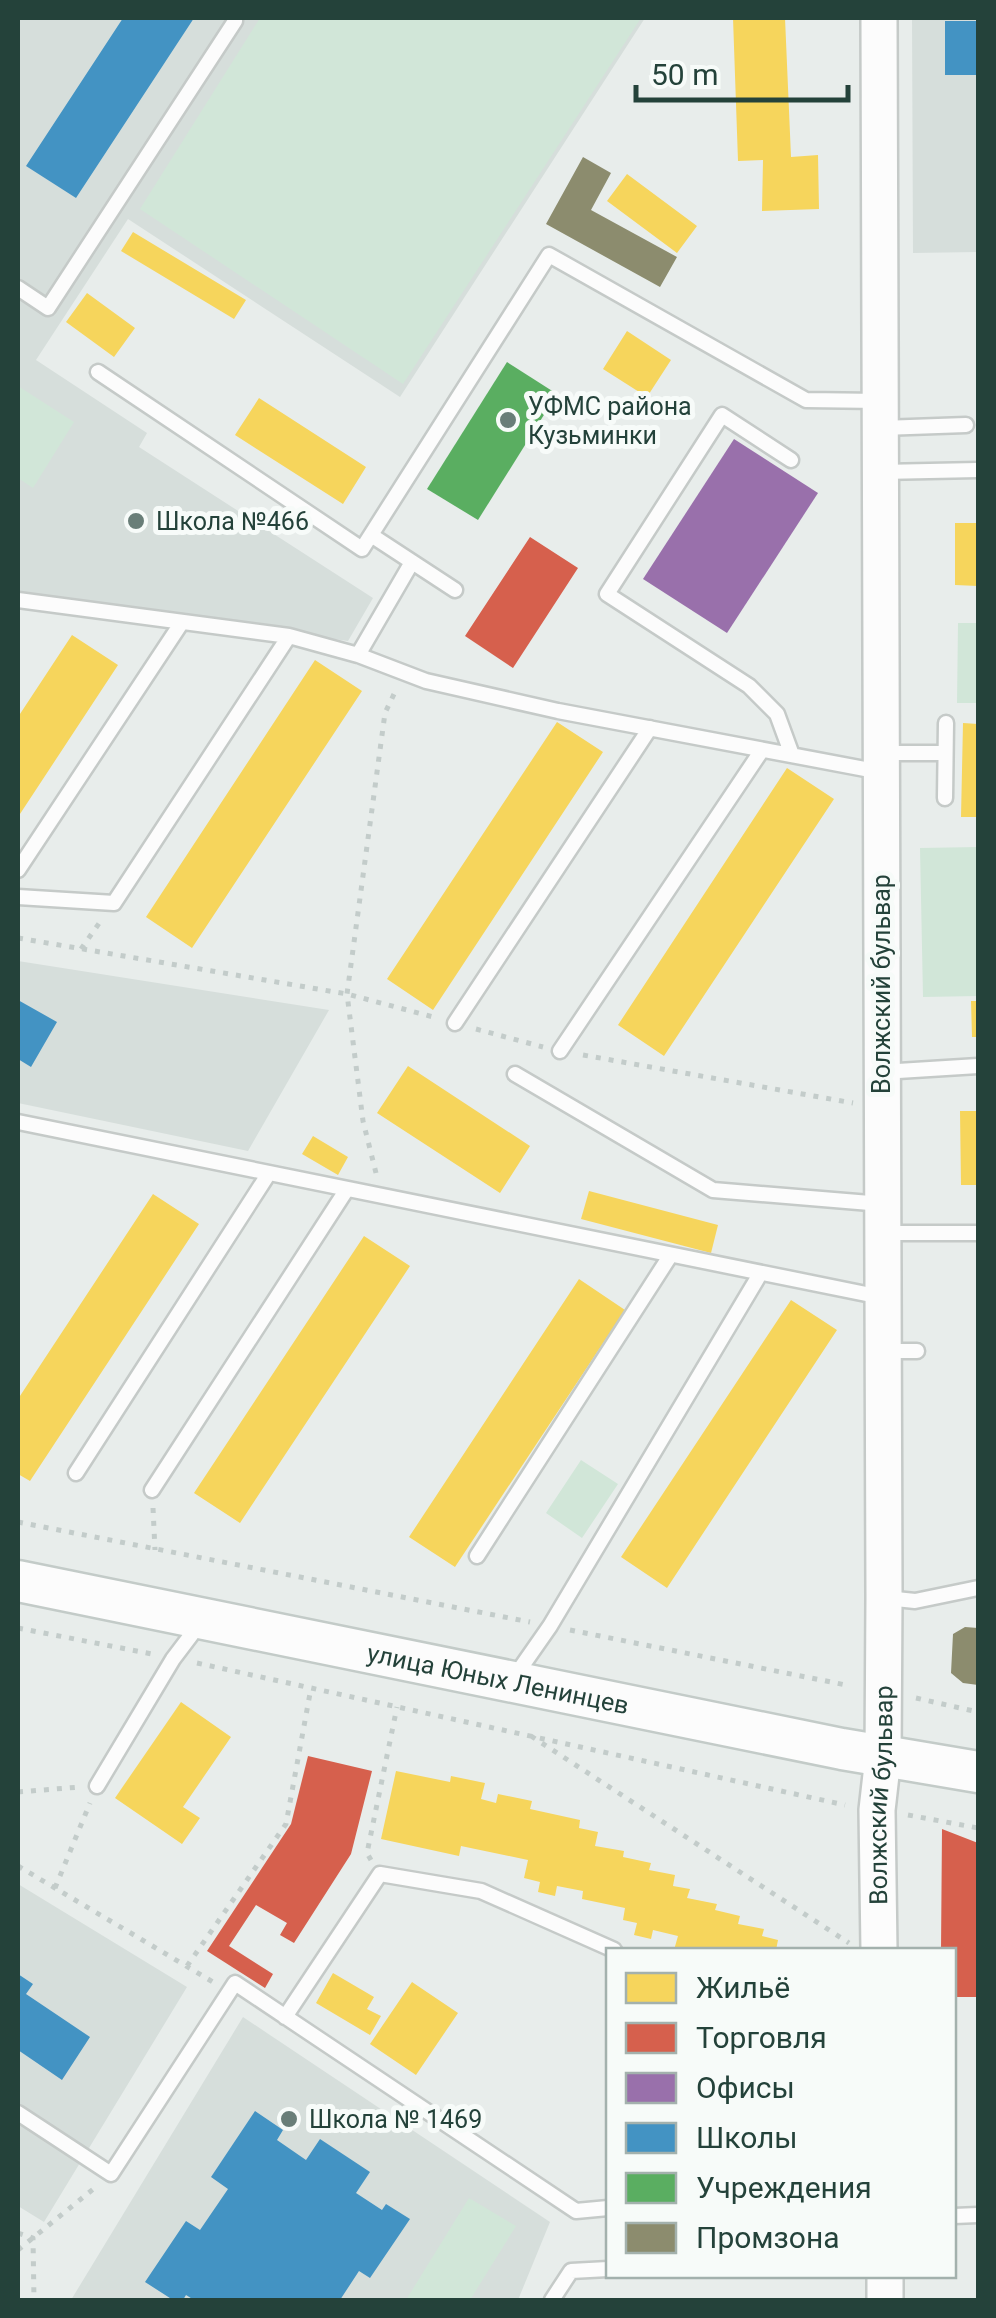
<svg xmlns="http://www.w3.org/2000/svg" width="996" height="2318" viewBox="0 0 996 2318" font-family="Roboto,sans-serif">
<rect width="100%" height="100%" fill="#e8edeb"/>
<path fill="#d6dedb" d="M18,18H645L400,397L128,219L36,360L147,433L139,447L373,598L348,641L18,595Z
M912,18H978V252L913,253Z
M18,961L329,1010L248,1151L18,1103Z
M18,1884L187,1987L44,2222L18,2206Z
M243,2017L550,2222L518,2300H71Z"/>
<path fill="#d1e6d8" d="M260,18H641L403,384L140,209Z
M18,386L74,422L33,488L18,478Z
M958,623H978V703H957Z
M978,847V996L923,997L920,848Z
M581,1460L618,1484L582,1538L546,1513Z
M469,2198L516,2226L470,2300H406Z"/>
<path fill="#f6d55c" d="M733,18H785L791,157L818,155L819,209L762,211L763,160L738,161Z
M627,174L697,226L677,253L607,201Z
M133,232L246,300L234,319L121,251Z
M87,293L135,328L114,357L66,322Z
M627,331L671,360L647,397L603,369Z
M259,398L366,467L343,504L235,435Z
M955,523H978V586L955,585Z
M72,635L118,665L18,817V717Z
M315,660L362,691L192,948L146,917Z
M557,722L603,752L433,1010L387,979Z
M963,723L978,724V817H961Z
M787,768L834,799L664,1056L618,1025Z
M971,1001H978V1037H972Z
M408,1066L530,1146L500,1193L377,1113Z
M960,1111H978V1185H961Z
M313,1136L348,1157L338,1175L302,1154Z
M589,1191L718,1225L711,1253L581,1219Z
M153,1194L199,1224L30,1481L18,1474V1399Z
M364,1236L410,1266L240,1523L194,1493Z
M579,1279L625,1310L455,1567L409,1537Z
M791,1300L837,1330L667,1588L621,1557Z
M181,1702L231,1737L183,1807L200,1818L182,1844L115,1798Z
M396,1771L450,1782L451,1776L485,1783L481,1799L496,1803L498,1794L532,1801L530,1809L580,1820L579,1828L598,1832L595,1846L624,1851L623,1857L651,1863L649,1870L675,1875L673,1886L690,1889L687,1898L717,1904L715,1910L740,1916L738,1924L764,1929L762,1936L778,1940L776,1950H674L678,1936L653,1930L651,1939L634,1935L637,1923L623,1920L625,1908L582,1899L583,1891L557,1886L555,1896L538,1892L540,1882L524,1878L528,1860L461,1846L459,1856L381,1839Z
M333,1973L374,1997L367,2009L381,2016L370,2035L316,2003Z
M412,1982L458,2013L416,2075L370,2044Z"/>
<path fill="#d6604d" d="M530,537L578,568L513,668L465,636Z
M308,1756L372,1771L351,1854L294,1943L280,1935L287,1923L256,1905L229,1946L273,1974L265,1988L207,1951L291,1824Z
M942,1829L978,1843V1997H954V1950H941Z"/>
<path fill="#9970ab" d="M734,439L818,493L727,633L643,579Z"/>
<path fill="#4393c3" d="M123,18H194L76,198L26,166Z
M945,21H978V75H945Z
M18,1000L57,1022L31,1067L18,1059Z
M18,1974L33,1984L26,1994L90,2037L62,2080L18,2050Z
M255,2111L283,2130L277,2140L306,2160L320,2139L370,2172L356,2193L382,2210L386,2204L410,2219L370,2278L359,2271L340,2300H194L186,2295L183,2300H173L145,2282L186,2221L200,2230L228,2189L211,2177Z"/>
<path fill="#5aae61" d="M507,362L557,394L478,520L427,489Z"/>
<path fill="#8c8c6e" d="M583,157L611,173L591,210L677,257L660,287L546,224Z
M965,1627L978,1628V1685L963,1683L951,1673L953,1634Z"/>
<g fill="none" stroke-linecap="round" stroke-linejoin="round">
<defs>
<path id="service" d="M18,288L48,308L235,21
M98,372L362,549L549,255L806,400L880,401
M882,428L966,425
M791,460L722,415L607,594L749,686L777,714L792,755
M881,472L978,470
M371,535L455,590
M18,600L289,636L358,655L426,681L558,711L881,772
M358,655L412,562
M882,753H945
M945,798L946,723
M18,870L182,622
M18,897L114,903L289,636
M455,1023L650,728
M560,1051L762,750
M882,1072L978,1066
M515,1074L713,1190L882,1204
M18,1122L881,1297
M883,1233H978
M883,1351H917
M76,1473L269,1173
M152,1490L347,1189
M477,1556L670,1256
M886,1598L915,1601L978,1588
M513,1679L550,1626L760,1274
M97,1786L173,1659L201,1622
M285,2017L380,1874L481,1891L614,1950
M18,2113L111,2174L235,1983L576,2211L608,2208
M954,2216L978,2215
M552,2300L571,2271L608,2269"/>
<g id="tertiary">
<path id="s1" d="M879,1950L877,1810L883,1757L884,1598L879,18"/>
<path d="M885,2276V2300"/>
</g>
<g id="secondary">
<path id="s2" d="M18,1581L842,1749L978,1772"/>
</g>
</defs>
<use href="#service" stroke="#c5cac8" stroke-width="19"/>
<use href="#tertiary" stroke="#c5cac8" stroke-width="40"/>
<use href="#secondary" stroke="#c3cbc8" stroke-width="45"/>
<path stroke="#c3ccca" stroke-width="5" stroke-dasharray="5 8" stroke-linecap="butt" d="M18,938L347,994L437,1018
M81,949L100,922
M476,1029L543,1047
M583,1055L853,1103
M376,1173L363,1121L347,994L385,713L395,692
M153,1508L155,1550
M18,1522L530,1622
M18,1628L152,1654
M570,1630L846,1685
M197,1663L845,1805
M916,1698L978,1712
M531,1736L849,1943
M18,1792L80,1787
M908,1815L978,1828
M371,1860L367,1853L397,1707
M18,1866L213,1982
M55,1888L90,1803
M187,1966L286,1824L311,1688
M18,2233L33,2238L34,2300
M18,2250L97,2186"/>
<use href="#service" stroke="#fcfcfc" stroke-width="14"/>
<use href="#tertiary" stroke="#fcfcfc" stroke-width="35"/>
<use href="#secondary" stroke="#fcfcfc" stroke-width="40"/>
</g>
<g fill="#697e78" stroke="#f7fbf9" stroke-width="4">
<circle cx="508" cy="420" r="10"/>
<circle cx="136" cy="521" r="10"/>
<circle cx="289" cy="2119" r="10"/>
</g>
<g text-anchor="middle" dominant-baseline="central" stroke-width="10" stroke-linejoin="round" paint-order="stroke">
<g font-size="25" fill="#24423a" stroke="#f7fbf9" text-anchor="start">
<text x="528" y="406">УФМС района<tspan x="528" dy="29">Кузьминки</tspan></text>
<text x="156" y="521">Школа №466</text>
<text x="309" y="2119">Школа № 1469</text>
</g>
<g font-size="25" fill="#24423a" stroke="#f7fbf9">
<text transform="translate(881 984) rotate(-90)">Волжский бульвар</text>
<text stroke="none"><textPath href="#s2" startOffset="490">улица Юных Ленинцев</textPath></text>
<text stroke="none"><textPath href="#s1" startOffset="155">Волжский бульвар</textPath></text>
</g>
</g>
<rect width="996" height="2318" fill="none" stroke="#24423a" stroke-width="40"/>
<rect x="606" y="1948" width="350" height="330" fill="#f7fbf9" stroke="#a3b1ad" stroke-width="2.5"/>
<rect x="626" y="1973" width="50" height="30" fill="#f6d55c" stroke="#a3b1ad" stroke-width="2.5"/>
<text x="696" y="1998" font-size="30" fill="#24423a">Жильё</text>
<rect x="626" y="2023" width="50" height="30" fill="#d6604d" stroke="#a3b1ad" stroke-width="2.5"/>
<text x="696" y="2048" font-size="30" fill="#24423a">Торговля</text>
<rect x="626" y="2073" width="50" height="30" fill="#9970ab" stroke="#a3b1ad" stroke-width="2.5"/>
<text x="696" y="2098" font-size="30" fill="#24423a">Офисы</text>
<rect x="626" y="2123" width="50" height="30" fill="#4393c3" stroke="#a3b1ad" stroke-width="2.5"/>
<text x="696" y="2148" font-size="30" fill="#24423a">Школы</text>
<rect x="626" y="2173" width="50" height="30" fill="#5aae61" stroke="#a3b1ad" stroke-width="2.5"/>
<text x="696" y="2198" font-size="30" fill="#24423a">Учреждения</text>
<rect x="626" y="2223" width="50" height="30" fill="#8c8c6e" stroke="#a3b1ad" stroke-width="2.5"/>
<text x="696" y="2248" font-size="30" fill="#24423a">Промзона</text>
<path d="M636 85v15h212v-15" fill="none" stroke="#24423a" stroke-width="5"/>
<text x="651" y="85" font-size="30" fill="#24423a" stroke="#f7fbf9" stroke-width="8" paint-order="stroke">50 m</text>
</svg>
